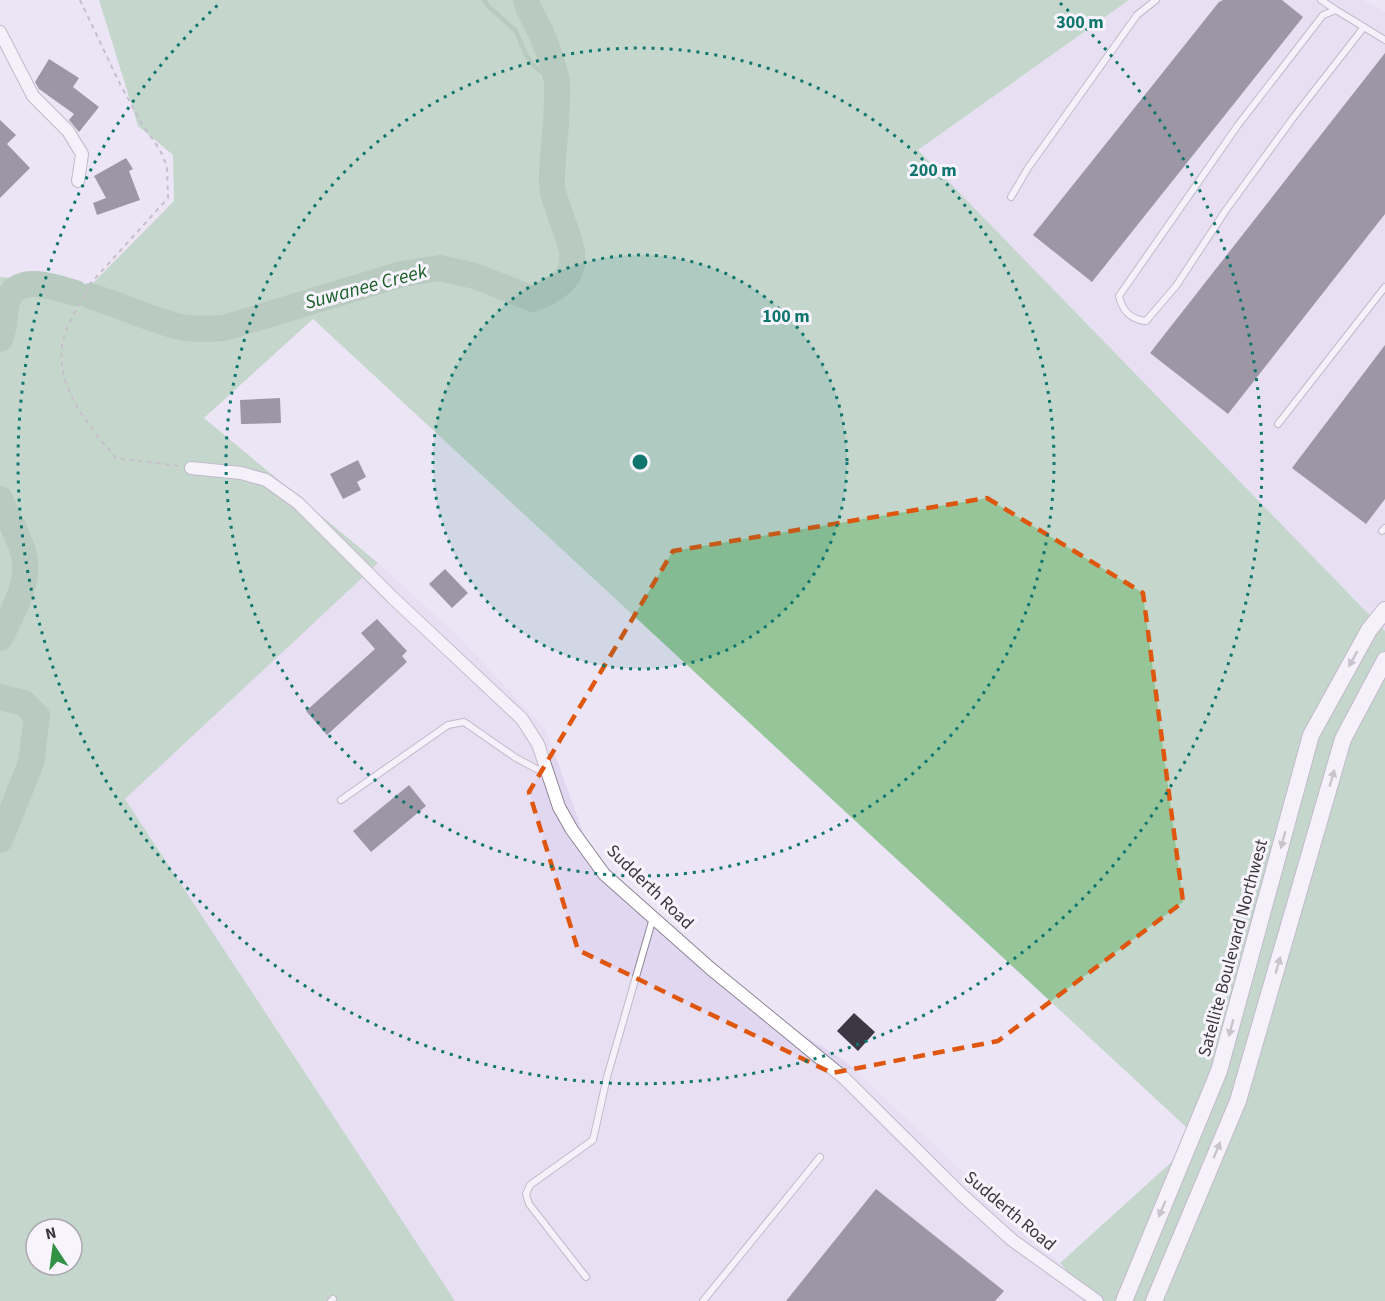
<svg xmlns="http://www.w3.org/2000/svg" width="1385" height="1301" viewBox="0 0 1385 1301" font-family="'Source Sans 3',sans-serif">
<rect width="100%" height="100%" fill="#ece5f6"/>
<path fill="#e2d7f0" d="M1129,0H1363L1385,12V631L918,150Z
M378,563L460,638L546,730L599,876L687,939L758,1007L845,1061L1060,1263L1093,1301H455L124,798Z"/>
<path fill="#95c599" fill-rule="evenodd" d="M99,0H1129L918,150L1385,631V1301H1093L1060,1263L1198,1138L313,319L204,418L378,563L125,799L455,1301H0V277L91,285L174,201L173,155L138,126ZM36,1229H72V1265H36Z"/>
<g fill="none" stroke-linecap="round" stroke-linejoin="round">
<path stroke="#7aa97f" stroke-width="4.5" d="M484,0L488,6L516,31L526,55L534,66L557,83"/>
<path stroke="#7aa97f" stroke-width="26" d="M90,296C121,305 150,320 181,327C195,330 210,329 224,328L402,274L440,268L475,276L533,299C603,273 560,234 552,186C551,177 553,167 553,158C555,134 558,109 557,85C557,74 546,44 541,33C536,21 529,13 526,0
M0,339C6,327 4,314 7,302C16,272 56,287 75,293
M0,499C8,517 19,536 24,555C31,582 11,615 0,638
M0,697L24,703L37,716L31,763L0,840"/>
</g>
<path fill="#3d3744" d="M1223,0H1282L1303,17L1092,282L1033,235L1219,2Z
M1385,53V214L1228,414L1150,353Z
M49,59L79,78L73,87L99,107L79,132L69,120L74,114L39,89L35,82Z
M0,120L16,135L7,144L30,168L0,198Z
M126,158L133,169L129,171L140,200L97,215L93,203L106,198L94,176Z
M1385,345V499L1366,524L1292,468Z
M280,398L281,423L241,424L240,400Z
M358,460L366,477L357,482L361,490L343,499L330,474Z
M445,569L468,593L452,608L429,584Z
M377,619L407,651L402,656L407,662L327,735L306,711L375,649L361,633Z
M409,785L426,806L371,852L353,831Z
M854,1013L875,1032L858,1051L837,1031Z
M876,1189L1004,1291L995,1301H786Z"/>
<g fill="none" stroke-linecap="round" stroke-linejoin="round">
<defs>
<path id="lane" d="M1321,0L1336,10
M1364,27L1293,118L1226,210L1176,286L1146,321C1131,320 1122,310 1119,296L1238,125L1323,15L1336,10L1385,40
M1011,197L1028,168L1137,15L1156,0
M1278,424L1385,287
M1382,531L1385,528
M341,800L448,725L464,722L516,758L548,775
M586,1277L529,1204L526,1194L530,1185L593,1140L607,1077L653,918
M331,1301L333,1299
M703,1301L820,1157"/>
<path id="street" d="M0,32L33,96L68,131L82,154L78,181
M191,468L241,473L266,480L298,503L393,598L522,719L538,744L559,807L572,830L604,874L711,969L843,1077L961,1194L1012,1240L1097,1301"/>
<path id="secondary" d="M1124,1301L1219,1071L1311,735L1369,630L1385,610
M1154,1301L1238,1101L1343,739L1385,660"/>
</defs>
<use href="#lane" stroke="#8c8595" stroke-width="8"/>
<use href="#street" stroke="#8c8595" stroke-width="14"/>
<use href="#secondary" stroke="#8c8595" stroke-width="18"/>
<path stroke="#95909c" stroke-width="2" stroke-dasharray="4.5 4.5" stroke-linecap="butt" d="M80,0L120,84L142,124L160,150L167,166L168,198L90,284
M89,287C80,303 68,322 63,340C53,386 89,426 116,458L179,466"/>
<use href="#lane" stroke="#fff" stroke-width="6"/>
<use href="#street" stroke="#fff" stroke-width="12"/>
<use href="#secondary" stroke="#fff" stroke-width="16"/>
</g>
<defs><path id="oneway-solid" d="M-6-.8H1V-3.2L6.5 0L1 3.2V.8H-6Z" transform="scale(1.5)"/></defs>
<g fill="#9c9b9e">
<use href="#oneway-solid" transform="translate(1353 659) rotate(119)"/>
<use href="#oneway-solid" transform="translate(1332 778) rotate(-74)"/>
<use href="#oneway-solid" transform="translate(1283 840) rotate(105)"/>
<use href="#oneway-solid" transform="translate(1278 965) rotate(-74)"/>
<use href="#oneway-solid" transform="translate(1231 1028) rotate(105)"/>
<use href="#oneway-solid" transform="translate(1217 1150) rotate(-67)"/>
<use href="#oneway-solid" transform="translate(1162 1209) rotate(113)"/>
</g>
<path d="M0 0H1385V1301H0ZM987,498L1143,593L1183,902L998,1041L832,1073L578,950L529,792L673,551Z" fill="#ece5f6" fill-opacity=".55" fill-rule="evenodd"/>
<path fill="none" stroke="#df570e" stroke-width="4.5" stroke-dasharray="12 8" stroke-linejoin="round" d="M987,498L1143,593L1183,902L998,1041L832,1073L578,950L529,792L673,551Z"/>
<circle cx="640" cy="462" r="207" fill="#0f766e" fill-opacity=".12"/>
<g fill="none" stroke="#0f766e" stroke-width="3" stroke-dasharray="3 6">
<circle cx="640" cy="462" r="207"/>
<circle cx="640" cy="462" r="414"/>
<path d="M1060 3A622 622 0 1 1 220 3"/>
</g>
<g text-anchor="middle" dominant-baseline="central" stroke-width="6" stroke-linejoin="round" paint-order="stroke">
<g font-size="18" fill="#3a373e" stroke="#f8f4fe">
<text transform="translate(650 887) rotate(44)">Sudderth Road</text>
<text transform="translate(1233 948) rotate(-75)">Satellite Boulevard Northwest</text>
<text transform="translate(1010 1211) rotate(40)">Sudderth Road</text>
</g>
<g font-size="20" font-style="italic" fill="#1c6029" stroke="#f8f4fe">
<text transform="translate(366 287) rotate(-15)">Suwanee Creek</text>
</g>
</g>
<circle cx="640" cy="462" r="9" fill="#0f766e" stroke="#f8f4fe" stroke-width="3"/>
<g font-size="18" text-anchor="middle" font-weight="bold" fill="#0f766e" stroke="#f8f4fe" stroke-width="6" stroke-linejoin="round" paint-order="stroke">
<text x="1080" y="28">300 m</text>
<text x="933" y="176">200 m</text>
<text x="786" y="322">100 m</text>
</g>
<g transform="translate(54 1247) rotate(347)"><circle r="28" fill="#f8f4fe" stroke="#aca8b1" stroke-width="1.5"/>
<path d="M0-4.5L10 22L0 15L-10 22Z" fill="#329144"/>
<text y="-9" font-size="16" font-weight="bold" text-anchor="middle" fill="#3a373e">N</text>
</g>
</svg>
